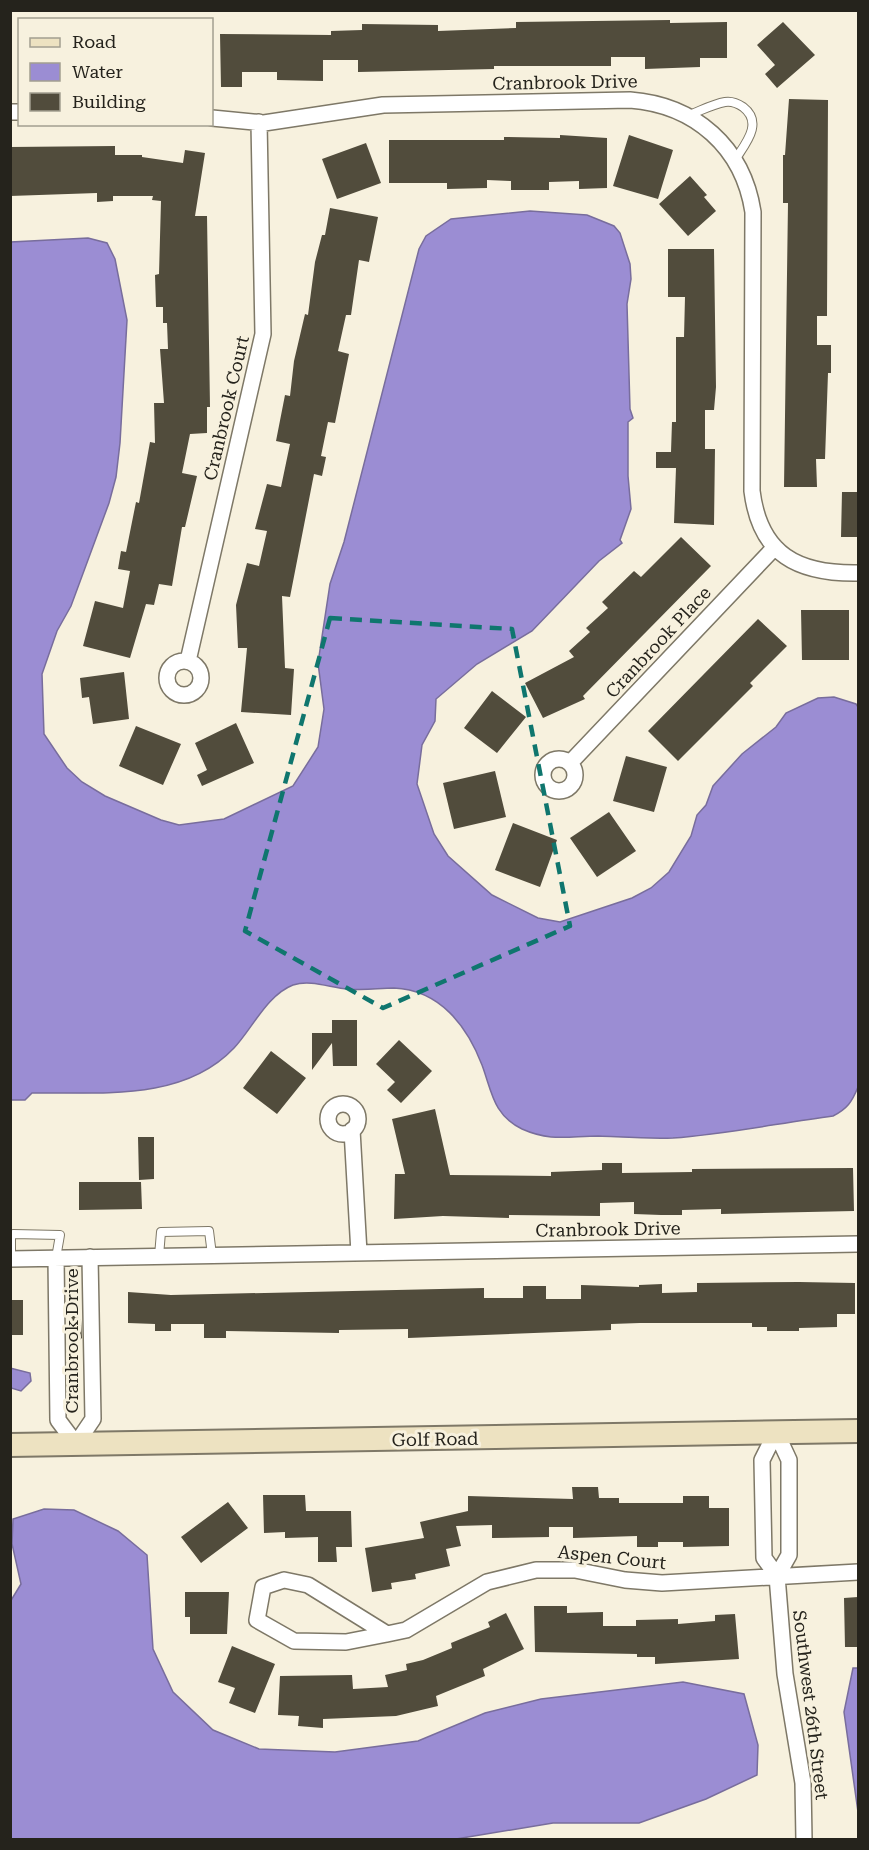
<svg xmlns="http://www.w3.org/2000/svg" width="869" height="1850" viewBox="0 0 869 1850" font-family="'Roboto Serif',serif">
<rect width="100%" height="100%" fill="#f7f1de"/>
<path fill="#9b8dd3" stroke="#786d9c" stroke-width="1.5" d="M530,211L587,215L614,226L620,233L630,264L631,279L627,304L630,409L633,418L628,422V476L631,509L620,540L622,543L599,561L532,631L477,664L436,699L435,721L422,745L417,784L434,834L448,856L492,895L538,918L560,922L632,898L651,888L669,872L691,836L697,815L706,805L713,786L742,754L776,727L786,713L818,698L834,697L856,704L858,707V1087C852,1102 847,1109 833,1116C780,1123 726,1134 673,1138C648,1139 623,1137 599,1136C569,1136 551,1142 522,1129C493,1115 492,1092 482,1065C467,1026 440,990 394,988C379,988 364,991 348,989C331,988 311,979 293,985C267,995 252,1029 234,1048C183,1102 100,1092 32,1093L25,1100H11V242L88,238L107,243L115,259L127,320L120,443L116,477L109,503L71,606L57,631L42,674L44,734L67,768L82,782L105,796L161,820L179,825L224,819L293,786L318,747L324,709L318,663L330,584L344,542L419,249L426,236L451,219Z
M10,1368L30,1373L31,1381L21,1391L11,1388Z
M44,1509L74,1510L118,1531L147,1555L153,1649L173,1692L213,1730L259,1749L335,1752L418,1741L485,1713L541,1699L683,1682L744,1694L758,1745L757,1775L706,1799L639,1823H553L456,1839H11L10,1602L21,1584L12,1544L13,1519Z
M853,1668H858V1812L844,1712Z"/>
<path fill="#514c3c" d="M670,20V23L727,22V58H700V67L645,69V57H611V66H494V69L358,72V60H323V81L277,80V72H242V87H221L220,34L331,35V31L362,30V24L438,25V31L516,28V22Z
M783,22L815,55L777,88L765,74L775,65L757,45Z
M789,99L828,100L827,316H817V345H831V373H828L825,459H816L817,487H784L788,203H783V155H785Z
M560,135L607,138V188L579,189V181L549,182V190H511V181L487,180V188L447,189V183H389V140H504V137L560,138Z
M629,135L673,150L658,199L613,186Z
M366,143L381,183L337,199L322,159Z
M115,146V155H142V157L183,163L185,150L205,153L195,216H207L210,407H207V433L190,434L182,473L197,476L185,527H182L172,586L159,584L154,605L146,604L130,658L83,646L95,601L123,608L130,571L118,569L121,551L126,552L136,502L139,503L150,442L155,443L154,403H164L160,349H168L167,323H163V307H156L155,275L159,274L161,201L152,200L153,196H113V201L97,202V193L10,196V147Z
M690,176L707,195L704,197L716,211L688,236L659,204Z
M330,208L378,217L369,262L359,260L351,315H346L338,351L349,354L335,423L328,422L321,456L326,457L322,476L314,474L290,597L282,596L285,668L294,669L291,715L241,712L247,648H238L236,605L247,563L259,566L267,531L255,529L267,484L281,487L290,444L276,441L285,395L290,396L294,361L305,314L308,315L315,262L322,235H325Z
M668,249H714L716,387L714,410H705V449H715L714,525L674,523L676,468H656V452H671L672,422H676V337H684L685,297H668Z
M842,492H858V537H841Z
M681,537L711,566L583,696L585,699L543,718L525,683L574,657L569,651L590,632L586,628L608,608L602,602L634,571L641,577Z
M801,610H849V660H802Z
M758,619L787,646L750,683L753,686L678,761L648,731Z
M124,672L129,719L93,724L89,697L82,698L80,678Z
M492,691L526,717L497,753L464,728Z
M236,723L254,763L202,786L197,775L207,770L195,743Z
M136,726L181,744L163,785L119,766Z
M626,756L667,767L654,812L613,801Z
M495,771L506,817L454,829L443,783Z
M609,812L636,851L597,877L570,838Z
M513,823L557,840L540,887L495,870Z
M332,1020H357V1066H333L332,1043L312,1070V1033H332Z
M399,1040L432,1071L401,1103L387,1090L395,1082L376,1064Z
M271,1051L306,1078L277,1114L243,1088Z
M435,1109L450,1175L551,1176V1172L602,1170V1163H622V1173L692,1172V1169L853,1168L854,1211L721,1214V1209L682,1210V1215H661L634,1214V1202L600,1203V1216L509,1215V1218L443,1216L394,1219L395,1174H405L392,1119Z
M138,1137H154V1179L139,1180Z
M79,1182H141L142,1209L79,1210Z
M799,1282L855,1283V1314H837V1327L799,1328V1331H767V1327H752V1323H640L611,1324V1330L408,1338V1329L339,1330V1333L226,1331V1338H204V1324H171V1331H155V1324L128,1323V1292L171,1295L484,1288V1298H523V1286H546V1299H581V1285L639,1287V1285L662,1284V1293L697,1292V1283Z
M10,1300H23V1335H10Z
M75,1314L81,1320L82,1338L75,1344L68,1336L67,1322Z
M572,1487H598L599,1498H619V1503H683V1496H709V1508H729V1546L683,1547V1542H658V1547H637V1536L573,1538V1527H549V1537L492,1538V1525L456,1526L461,1546L446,1549L450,1566L415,1574L416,1579L391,1583L392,1589L372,1592L365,1548L424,1538L420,1522L468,1511V1496L573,1499Z
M263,1495H305L306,1511H351L352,1547H336L337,1562H318V1537L285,1538V1532L264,1533Z
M228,1502L248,1528L201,1563L181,1537Z
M185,1592H229L227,1634H190V1617H185Z
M858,1597V1647H845L844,1598Z
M534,1606H567V1613L603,1612V1626H636V1620L678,1619V1624L715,1621V1615L735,1614L739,1659L655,1664V1657H637V1654L535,1652Z
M506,1613L524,1649L483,1669L485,1676L436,1696L438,1706L396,1716L323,1719V1728L298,1726L299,1716L278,1715L280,1676L352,1675L353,1689L388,1687L385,1675L407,1670L406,1664L423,1660L452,1648L451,1643L490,1627L488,1622Z
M232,1646L275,1664L255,1713L229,1703L235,1688L218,1682Z"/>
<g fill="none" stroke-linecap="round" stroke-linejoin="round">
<defs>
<path id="lane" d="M689,115C700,111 713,104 725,102C731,101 737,103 743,107C764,123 745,144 735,160
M159,1256L161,1232L209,1231L212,1255
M11,1259V1237L13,1234L60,1235L56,1258"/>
<path id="street" d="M10,112H20
M212,118L264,123L383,105L630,100C695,105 743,147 753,212L752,491C760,555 798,574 858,573
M188,661L263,334L259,122
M167 678a17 17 0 1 1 34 0a17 17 0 1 1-34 0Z
M543 775a16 16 0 1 1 32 0a16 16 0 1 1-32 0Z
M570,763L775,547
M328 1119a15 15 0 1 1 30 0a15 15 0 1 1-30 0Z
M352,1130L359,1253
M56,1258L58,1420L76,1444L93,1419L90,1257
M10,1259L858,1244
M776,1432L762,1460L764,1558L777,1576L785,1674L803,1783L804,1840
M776,1432L789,1460V1555L777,1576
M284,1580L308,1585L387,1634L346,1642L294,1641L257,1620L263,1587Z
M387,1634L406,1630L487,1582L536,1570H575L625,1580L662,1583L858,1572"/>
<path id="secondary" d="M10,1445L858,1431"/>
</defs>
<use href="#lane" stroke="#7e7867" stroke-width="10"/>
<use href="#street" stroke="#7e7867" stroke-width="18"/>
<use href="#secondary" stroke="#7e7867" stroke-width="26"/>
<use href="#lane" stroke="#fff" stroke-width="8"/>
<use href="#street" stroke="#fff" stroke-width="15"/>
<use href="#secondary" stroke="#ede2c1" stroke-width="22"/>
</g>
<path fill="none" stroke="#0f766e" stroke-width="4.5" stroke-dasharray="12 8" stroke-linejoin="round" d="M330,618L512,629L570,926L383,1008L245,931Z"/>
<g text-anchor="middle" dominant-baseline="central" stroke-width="6" stroke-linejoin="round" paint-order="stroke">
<g font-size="18" fill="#25231c" stroke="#f7f1de">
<text transform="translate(565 82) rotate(-1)">Cranbrook Drive</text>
<text transform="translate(226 408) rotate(-77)">Cranbrook Court</text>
<text transform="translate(658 642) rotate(-47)">Cranbrook Place</text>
<text transform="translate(608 1229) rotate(-1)">Cranbrook Drive</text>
<text transform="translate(71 1341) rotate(-90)">Cranbrook Drive</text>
<text transform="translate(435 1439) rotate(-1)">Golf Road</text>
<text transform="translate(612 1557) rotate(6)">Aspen Court</text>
<text transform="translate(811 1705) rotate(83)">Southwest 26th Street</text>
</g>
</g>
<rect width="869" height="1850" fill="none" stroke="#25231c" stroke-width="24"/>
<rect x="18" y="18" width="195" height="108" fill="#f7f1de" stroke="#a39f90" stroke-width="1.5"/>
<rect x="30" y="38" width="30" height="9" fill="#ede2c1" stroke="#a39f90" stroke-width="1.5"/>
<text x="72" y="48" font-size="18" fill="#25231c">Road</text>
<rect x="30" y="63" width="30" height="18" fill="#9b8dd3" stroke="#a39f90" stroke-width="1.5"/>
<text x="72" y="78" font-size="18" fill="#25231c">Water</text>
<rect x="30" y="93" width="30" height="18" fill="#514c3c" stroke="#a39f90" stroke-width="1.5"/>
<text x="72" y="108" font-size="18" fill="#25231c">Building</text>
</svg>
